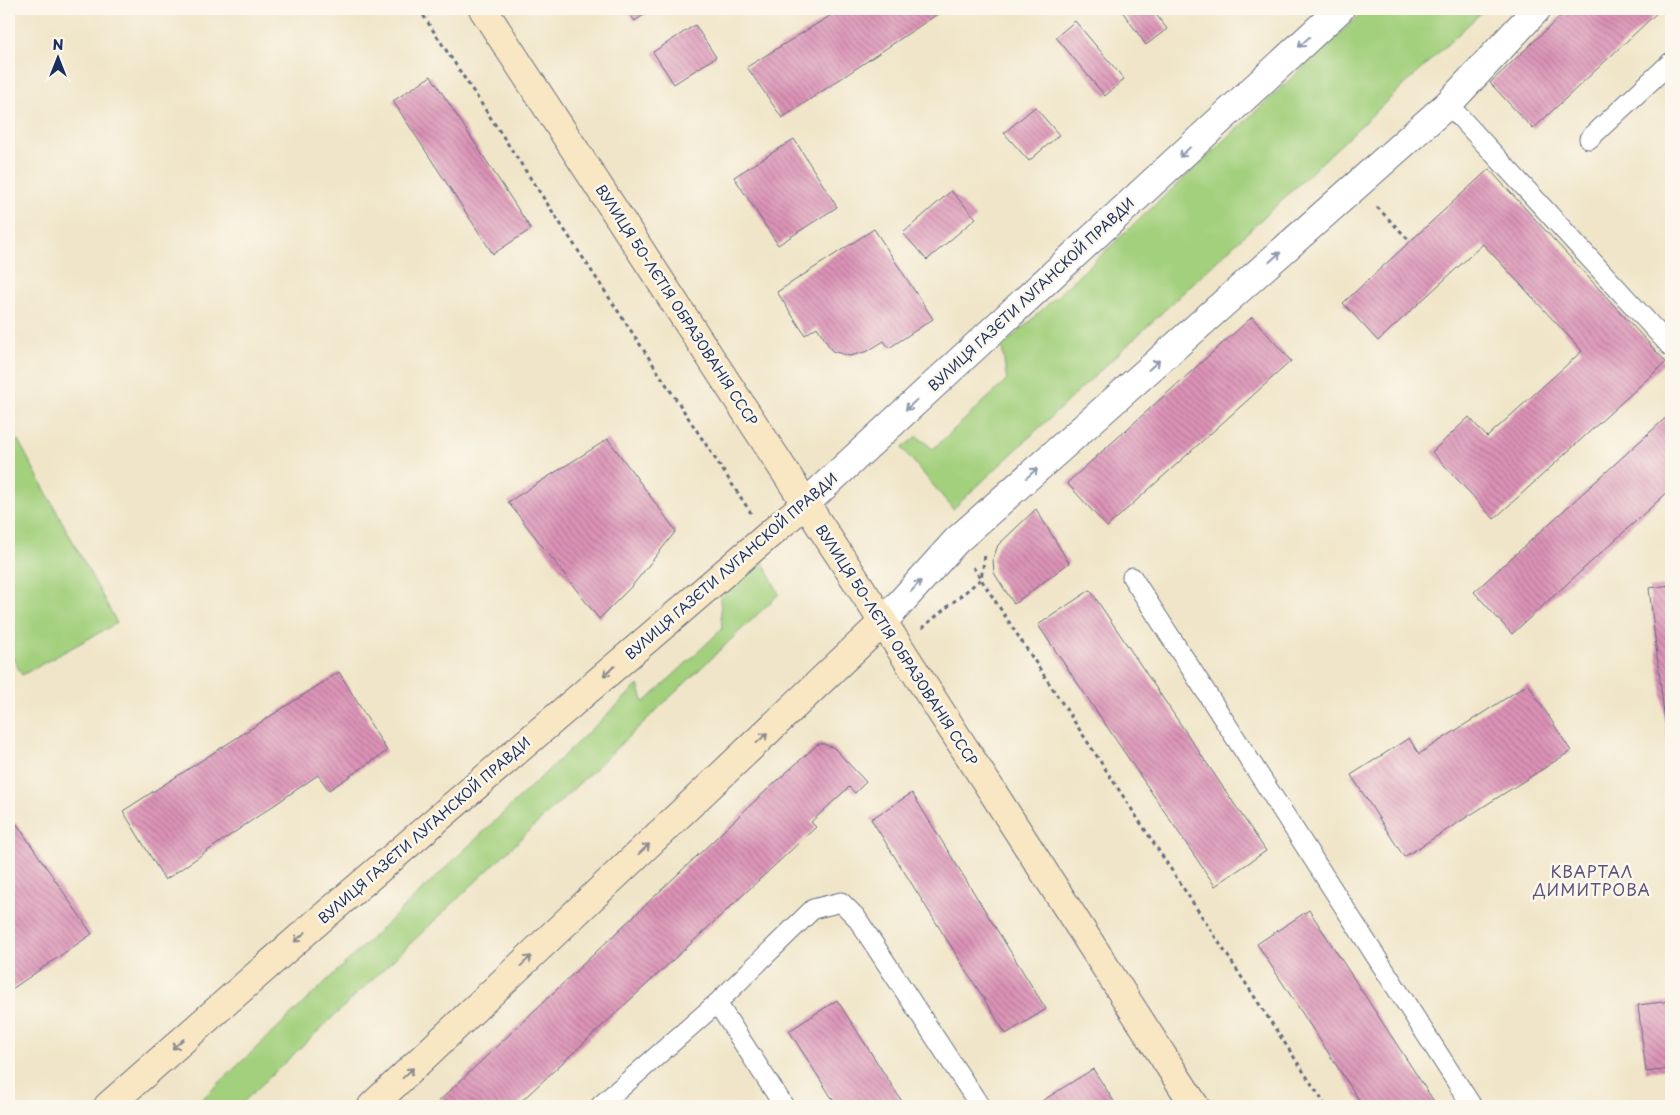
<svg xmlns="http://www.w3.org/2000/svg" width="1680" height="1115" viewBox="0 0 1680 1115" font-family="'Playpen Sans',sans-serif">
<defs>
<pattern id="building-back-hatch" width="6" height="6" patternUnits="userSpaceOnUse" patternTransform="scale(1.25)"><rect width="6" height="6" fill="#dc93b6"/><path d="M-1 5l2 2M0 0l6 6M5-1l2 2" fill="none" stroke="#b27897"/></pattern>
</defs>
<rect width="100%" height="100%" fill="#fbf7ec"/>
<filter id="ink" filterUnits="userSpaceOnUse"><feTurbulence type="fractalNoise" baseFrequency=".02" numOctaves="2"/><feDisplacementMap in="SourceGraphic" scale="10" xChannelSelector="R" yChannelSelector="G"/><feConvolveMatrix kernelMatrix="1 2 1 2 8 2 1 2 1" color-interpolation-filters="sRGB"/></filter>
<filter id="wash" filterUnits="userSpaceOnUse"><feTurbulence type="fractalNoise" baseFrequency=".0096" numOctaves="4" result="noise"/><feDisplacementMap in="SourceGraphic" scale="20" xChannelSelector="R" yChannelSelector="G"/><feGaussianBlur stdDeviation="1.12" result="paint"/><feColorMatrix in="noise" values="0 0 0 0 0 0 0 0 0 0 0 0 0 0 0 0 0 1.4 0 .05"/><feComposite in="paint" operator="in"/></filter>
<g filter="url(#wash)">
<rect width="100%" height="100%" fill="#f0e5c8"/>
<path fill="#a3d07d" stroke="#5f806e" d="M1366,9H1485L953,509L902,448L917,436L933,449L1007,380L1002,347Z
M18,440L117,623L22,675L9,651V444Z
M763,562L779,594L239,1106H195L638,685L644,703L722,629L720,598Z"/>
<g id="blocks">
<path fill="url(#building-back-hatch)" d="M626,9H652L635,21Z
M841,9H945L782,118L747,67Z
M1125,9H1152L1167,29L1146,45L1122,11Z
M1568,9H1661L1533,129L1490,83Z
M1075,21L1124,79L1105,96L1056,37Z
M695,25L716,57L674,84L653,52Z
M431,76L531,229L493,254L393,101Z
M1035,107L1059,135L1029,161L1004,133Z
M794,139L837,207L778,245L734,177Z
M1489,169L1666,362L1494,519L1432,452L1469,417L1487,437L1582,351L1483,244L1378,341L1343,303Z
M951,191L976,218L927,260L903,233Z
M874,229L933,319L889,348L884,341L868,351L850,356L832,351L817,327L805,335L777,292Z
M1252,317L1291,361L1107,527L1067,483Z
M1671,413V489L1512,634L1474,592Z
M608,439L676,531L632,586L599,619L508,502Z
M1036,509L1069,563L1014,604L994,573L993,559L998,545Z
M1671,585V764H1670L1649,588Z
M1090,590L1266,851L1215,886L1038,625Z
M339,672L387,751L329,790L318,775L165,880L123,811Z
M1528,684L1571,751L1404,857L1351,775L1409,738L1419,754Z
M818,744H824L834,748L866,782L855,793L849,787L811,822L816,827L516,1106H434L758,798Z
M912,793L1046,1009L1006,1034L871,819Z
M16,823L92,934L9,991V828Z
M1309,910L1437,1106H1363L1257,944Z
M837,1000L905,1106H837L789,1031Z
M1671,1001V1069L1646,1072L1638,1005Z
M1093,1069L1117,1106H1046L1042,1101Z"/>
</g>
</g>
<g filter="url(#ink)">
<use href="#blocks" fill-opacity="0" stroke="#666f83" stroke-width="1"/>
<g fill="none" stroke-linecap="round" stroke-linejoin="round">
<defs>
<path id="lane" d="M1448,104L1671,347
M1589,139L1671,62
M1132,577L1472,1106
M717,1003L784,1106
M600,1106L717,1003L813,909L841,902L856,917L980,1106"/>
<path id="street" d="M806,503L1340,9
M883,622L956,541L1448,104L1537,9"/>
<path id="secondary" d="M483,9L883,622L1195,1106
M108,1106L308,930L806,503
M372,1106L883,622"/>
</defs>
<use href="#lane" stroke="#666f83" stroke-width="21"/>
<use href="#street" stroke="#666f83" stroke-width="30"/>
<use href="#secondary" stroke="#666f83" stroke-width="30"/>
<path stroke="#666f83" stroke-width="3" stroke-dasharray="4 4" stroke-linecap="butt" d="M419,9L751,513
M1377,207L1410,241
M973,567L1326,1106
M922,628L981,579L985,555"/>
<use href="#lane" stroke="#fff" stroke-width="19"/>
<use href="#street" stroke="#fff" stroke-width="28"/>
<use href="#secondary" stroke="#f9e7c3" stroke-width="28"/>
</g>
<defs><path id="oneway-shaft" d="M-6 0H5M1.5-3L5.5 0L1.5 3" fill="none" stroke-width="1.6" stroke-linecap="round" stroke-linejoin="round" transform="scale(1.25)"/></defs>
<g stroke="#8d97ae">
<use href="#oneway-shaft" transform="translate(1304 42) rotate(137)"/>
<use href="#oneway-shaft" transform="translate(1185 152) rotate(137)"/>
<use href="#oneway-shaft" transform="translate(1275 257) rotate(-42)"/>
<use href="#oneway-shaft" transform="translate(1154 365) rotate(-42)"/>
<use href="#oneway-shaft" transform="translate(911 405) rotate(137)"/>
<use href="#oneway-shaft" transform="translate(1032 473) rotate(-42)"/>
<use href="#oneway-shaft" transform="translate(916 586) rotate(-48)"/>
</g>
<g stroke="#8a8b90">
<use href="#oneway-shaft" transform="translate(609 671) rotate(139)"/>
<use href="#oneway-shaft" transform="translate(762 738) rotate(-43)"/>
<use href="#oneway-shaft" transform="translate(644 849) rotate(-43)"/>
<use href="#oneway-shaft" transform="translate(300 937) rotate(139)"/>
<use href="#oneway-shaft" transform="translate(526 961) rotate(-43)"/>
<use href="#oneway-shaft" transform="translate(178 1044) rotate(139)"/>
<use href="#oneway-shaft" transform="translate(408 1073) rotate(-43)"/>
</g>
</g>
<g text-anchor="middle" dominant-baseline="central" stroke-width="5" stroke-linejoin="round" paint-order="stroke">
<g font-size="14" fill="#1b2f5e" stroke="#fbf7ec">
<text transform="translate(1031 294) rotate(-43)">ВУЛИЦЯ ГАЗЄТИ ЛУГАНСКОЙ ПРАВДИ</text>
<text transform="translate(677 305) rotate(57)">ВУЛИЦЯ 50-ЛЄТІЯ ОБРАЗОВАНІЯ СССР</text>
<text transform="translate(731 566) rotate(-41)">ВУЛИЦЯ ГАЗЄТИ ЛУГАНСКОЙ ПРАВДИ</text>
<text transform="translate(897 645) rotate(57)">ВУЛИЦЯ 50-ЛЄТІЯ ОБРАЗОВАНІЯ СССР</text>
<text transform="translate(424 830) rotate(-41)">ВУЛИЦЯ ГАЗЄТИ ЛУГАНСКОЙ ПРАВДИ</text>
</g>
<g font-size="16" letter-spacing="1" fill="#5f527d" stroke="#fbf7ec">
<text x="1592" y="871">КВАРТАЛ<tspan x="1592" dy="18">ДИМИТРОВА</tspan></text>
</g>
</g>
<rect width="1680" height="1115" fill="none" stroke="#fbf7ec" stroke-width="30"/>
<g transform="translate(58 58)" stroke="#fbf7ec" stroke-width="4" paint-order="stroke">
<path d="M0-4L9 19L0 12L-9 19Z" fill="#1b2f5e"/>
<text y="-8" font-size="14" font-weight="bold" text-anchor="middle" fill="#1b2f5e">N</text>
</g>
</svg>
